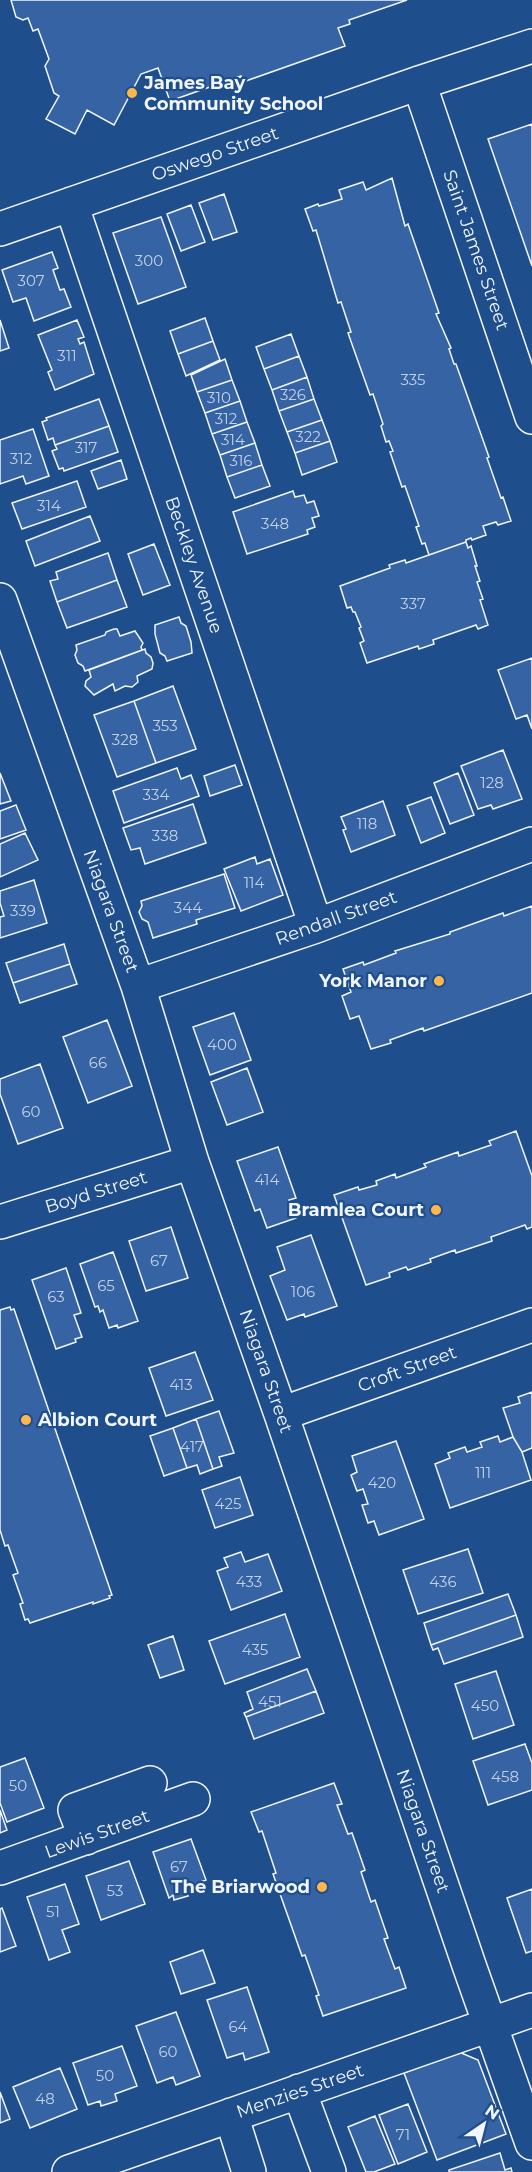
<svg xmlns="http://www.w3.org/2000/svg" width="532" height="2172" viewBox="0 0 532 2172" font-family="Montserrat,sans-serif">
<rect width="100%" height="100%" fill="#1f4e8c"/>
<path fill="#3563a3" stroke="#f2f6ff" stroke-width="1.5" d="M11,0H407L349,20L350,24L338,28L345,46L243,82L241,76L170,101L158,68L141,74L114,125L87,110L75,134L46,119L59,96L54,93L45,66L49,59L38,29L33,31L28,18L23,20L16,17Z
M532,124V266L488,139Z
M392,178L405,226L408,224L439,313L436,314L451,348L449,349L454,364H456L489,457L487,458L501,498L503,497L511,521L498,525L496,522L483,526L486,535L472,540L471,538L466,540V542L429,555L425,543L422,544L416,527L419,526L405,486L402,487L390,452L393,451L389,441L386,442L381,426L383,424L373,394L370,395L348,333L351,332L341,302L338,303L316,230L313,231L305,209L318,204L319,206L342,199L339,190L363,182L366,190Z
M224,194L237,232L213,240L199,203Z
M191,205L205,242L181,251L167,214Z
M161,217L186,287L138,304L113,233Z
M52,252L58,268L53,270L60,290L64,289L71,307L34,321L26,298L13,302L2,270Z
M205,318L213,341L178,354L170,331Z
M0,320L9,348L0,351Z
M77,320L84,337L78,339L80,344L84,342L94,374L55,390L48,372L52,370L38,335Z
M291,334L299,356L264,369L256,347Z
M213,341L220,360L186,376L178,354Z
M299,356L307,377L272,390L264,369Z
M225,359L232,380L197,392L191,375Z
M307,377L314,399L279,411L272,390Z
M232,380L240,401L205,413L197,392Z
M99,399L109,426L55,445L53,438L48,440L42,422L47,420L46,418Z
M314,399L322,420L287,432L279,411Z
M240,401L247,422L212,434L205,413Z
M322,420L330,441L295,453L287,432Z
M247,422L255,443L220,455L212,434Z
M109,426L118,452L64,471L63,468L59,469L52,451L57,449L55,445Z
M33,429L49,476L26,484L23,476L0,484V440Z
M330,441L337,462L302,475L295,453Z
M255,443L262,465L227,477L220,455Z
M121,460L127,479L98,489L91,471Z
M262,465L270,486L235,498L227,477Z
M77,481L86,507L22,529L12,503Z
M293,491L295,497L304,495L307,503L314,501L319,516L312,518L315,527L307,530L308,534L247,554L233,512Z
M90,516L100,541L35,566L26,541Z
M466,542L468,548L471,546L477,566H475L480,581L477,582L483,599L480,600L488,625L478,629L476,625L433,640L434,644L419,649L418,646L367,663L360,643L364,641L359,628L361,627L355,612H353L351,607L347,608L340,586L390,568L389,565L405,560L406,563Z
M154,544L170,585L143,595L128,554Z
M108,553L117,580L57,602L50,581L58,579L56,572Z
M117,580L127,607L67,628L57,602Z
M179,617L181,623L186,626L191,642L192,653L167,661L165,656L160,653L155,634V625Z
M114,629H117L120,636L135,631L143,643L141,647L142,650L85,671L83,666L78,663L75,655L77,650L76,645L105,635L106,632Z
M145,649L146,653L151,657L153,663L152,669L137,676L138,682L132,687L125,686L115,691L113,684L94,695L85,686L86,681L91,677L89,670Z
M532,658V729L527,715L516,719L498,670Z
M173,686L196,749L156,763L134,701Z
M134,701L156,763L117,777L94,715Z
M503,750L522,799L493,809L491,805L478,809L461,766Z
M235,765L242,785L210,796L204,776Z
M177,768L181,779L191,775L199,796L124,823L113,791Z
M0,773L11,801L0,804Z
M458,773L474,815L450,824L434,783Z
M431,797L445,833L421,843L407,806Z
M383,801L395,835L351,852L343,830L346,829L341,817Z
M193,804L206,843L145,864L140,848L131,850L123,828Z
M16,805L26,830L0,839V811Z
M25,833L38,860L0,877V844Z
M255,857L257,864L270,859L283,895L241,911L224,869Z
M224,874L235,908L196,920L197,924L153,938L148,922L142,919L139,912L142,906L141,901Z
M34,880L47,923L0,938V917L4,916L0,903V891Z
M532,906V993L424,1031L423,1028L390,1040L391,1043L371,1049L359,1016L350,1019L342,996L351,992L343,969L363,962L364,965L396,953L395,951L450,934V932L503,913L504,916Z
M64,944L70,964L13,983L6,963Z
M70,964L77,984L20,1003L13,983Z
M234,1013L251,1060L210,1075L193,1027Z
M107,1020L132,1086L88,1103L63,1037Z
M40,1064L63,1128L18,1144L0,1094V1079Z
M247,1068L263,1112L227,1125L211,1082Z
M516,1131L532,1176V1227L527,1229L525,1225L491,1237L492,1241L456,1253L455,1250L430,1259L431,1262L408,1270L406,1267L389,1273L390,1277L366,1285L334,1195L358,1187L359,1190L377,1185L376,1181L395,1174L396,1178L426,1167L424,1164L458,1152L459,1156L491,1145L489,1141Z
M278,1147L296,1198L289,1200L296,1218L267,1228L260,1209L255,1211L237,1161Z
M171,1227L188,1278L146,1291L129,1241Z
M311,1235L337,1306L305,1317L304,1314L287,1320L270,1276L285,1270L277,1247Z
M113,1252L138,1321L118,1328L117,1325L109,1328L103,1310L100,1312L98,1306L95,1307L80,1264Z
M66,1268L81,1313L74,1315L82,1337L75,1339L76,1342L56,1349L32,1280Z
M10,1307L11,1310L14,1309L112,1595L109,1596L110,1598L93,1604V1602L30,1623L28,1619L25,1620L20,1604L23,1603L13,1575L18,1573L8,1545L5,1546L0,1530V1310Z
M195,1352L213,1400L166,1416L149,1368Z
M532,1392V1448L522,1452L513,1437L503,1408L520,1403L518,1397Z
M219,1411L234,1453L219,1457L222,1466L213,1469L196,1419Z
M196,1419L213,1469L200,1474L197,1465L187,1468L173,1428Z
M173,1428L187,1468L164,1476L150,1436Z
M498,1436L500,1442L513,1437L522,1452L531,1480L450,1508L435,1464L450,1458L448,1453L465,1447L467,1452L482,1447L480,1442Z
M396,1441L424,1519L379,1535L374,1521L368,1523L362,1505L368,1504L363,1489L357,1491L351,1475L357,1472L352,1456Z
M240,1477L253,1515L215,1528L202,1490Z
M468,1549L483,1593L418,1614L403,1570Z
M241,1552L245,1562L268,1554L282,1591L231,1610L217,1571L228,1567L224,1558Z
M508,1594L516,1615L431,1645L424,1623Z
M285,1614L300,1657L225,1684L209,1641Z
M516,1615L523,1637L444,1664L438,1648L433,1650L431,1645Z
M173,1636L184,1670L160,1678L148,1645Z
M307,1669L316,1691L246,1717L244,1713L253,1709L247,1692Z
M496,1671L514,1725L473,1739L455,1684Z
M316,1691L324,1713L254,1739L246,1717Z
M525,1744L532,1763V1790L488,1805L473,1761Z
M25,1758L44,1808L7,1822L0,1803V1767Z
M334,1783L342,1804L337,1805L348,1834L352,1833L365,1870L361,1872L371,1902L375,1900L388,1938L384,1939L395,1969L399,1967L406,1988L323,2016L316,1996L319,1995L305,1955L302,1956L273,1874L276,1873L262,1831L259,1832L251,1812Z
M0,1810L7,1830L0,1833Z
M191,1839L206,1880L189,1886L190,1889L186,1891L188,1896L174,1900L173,1895L169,1898L153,1852Z
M129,1861L145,1904L101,1920L86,1876Z
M65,1884L79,1924L62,1930L70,1952L49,1960L27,1897Z
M532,1889V1951L526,1953L507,1898Z
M2,1908L16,1946L0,1952V1909Z
M203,1950L215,1983L181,1994L170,1962Z
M247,1987L269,2052L245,2060L243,2053L227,2058L207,2000Z
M176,2012L200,2076L176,2085L173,2077L157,2083L136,2026Z
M122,2046L137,2086L115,2094L117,2101L101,2106L100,2101L88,2105L73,2063Z
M459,2052L478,2060L506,2134L437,2160L404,2073Z
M60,2068L77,2109L30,2128L13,2087Z
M0,2092L10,2119L0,2123Z
M408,2104L427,2152L398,2164L379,2115Z
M375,2116L395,2164L374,2172H366L348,2127Z
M500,2153L505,2170L511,2168L512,2172H449V2170Z"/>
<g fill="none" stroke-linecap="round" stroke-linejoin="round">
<defs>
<path id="minor" d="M419,83L532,417
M71,204L316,926
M0,229L419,83L532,46
M0,600L138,986L192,1162L281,1414L470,1968L532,2143
M138,986L316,926L532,844
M0,1222L192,1162
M281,1414L532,1325
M86,1838L75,1810L150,1783
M0,1868L193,1799
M299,2091L329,2172
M231,2115L249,2172
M69,2172L532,2010"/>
</defs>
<use href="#minor" stroke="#f2f6ff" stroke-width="36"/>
<use href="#minor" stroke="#1f4e8c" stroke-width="33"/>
</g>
<g fill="#ffb74d" stroke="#1f4e8c" stroke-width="2">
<circle cx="132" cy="93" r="6"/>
<circle cx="439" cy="981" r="6"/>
<circle cx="436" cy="1210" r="6"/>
<circle cx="26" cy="1420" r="6"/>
<circle cx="322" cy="1887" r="6"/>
</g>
<g text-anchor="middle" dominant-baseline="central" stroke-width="4.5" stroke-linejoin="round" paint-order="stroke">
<g font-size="15" fill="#c3d1e8">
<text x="149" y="260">300</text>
<text x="31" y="280">307</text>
<text x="67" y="355">311</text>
<text x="413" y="379">335</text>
<text x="293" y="394">326</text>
<text x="219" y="397">310</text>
<text x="226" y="418">312</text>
<text x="308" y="436">322</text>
<text x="233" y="439">314</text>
<text x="86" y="447">317</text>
<text x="21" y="458">312</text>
<text x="241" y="460">316</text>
<text x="49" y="505">314</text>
<text x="275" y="523">348</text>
<text x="413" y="603">337</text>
<text x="165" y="725">353</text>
<text x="125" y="739">328</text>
<text x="492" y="782">128</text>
<text x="156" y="794">334</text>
<text x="367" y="823">118</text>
<text x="165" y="835">338</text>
<text x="254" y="882">114</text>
<text x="188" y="907">344</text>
<text x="23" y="910">339</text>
<text x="222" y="1044">400</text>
<text x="98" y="1062">66</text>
<text x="31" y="1111">60</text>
<text x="267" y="1179">414</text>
<text x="159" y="1260">67</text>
<text x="106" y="1285">65</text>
<text x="303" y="1291">106</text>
<text x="56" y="1296">63</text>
<text x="181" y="1384">413</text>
<text x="192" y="1446">417</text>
<text x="483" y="1472">111</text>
<text x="382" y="1482">420</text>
<text x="228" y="1503">425</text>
<text x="249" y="1581">433</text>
<text x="443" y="1581">436</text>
<text x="255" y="1649">435</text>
<text x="270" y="1701">451</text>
<text x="485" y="1705">450</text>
<text x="505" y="1776">458</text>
<text x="18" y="1785">50</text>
<text x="179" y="1866">67</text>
<text x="115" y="1890">53</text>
<text x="53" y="1911">51</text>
<text x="238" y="2026">64</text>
<text x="168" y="2051">60</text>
<text x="105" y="2075">50</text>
<text x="45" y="2098">48</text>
<text x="403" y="2134">71</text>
</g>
<g font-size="18" font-weight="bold" fill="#f2f6ff" stroke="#1f4e8c" text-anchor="end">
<text x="144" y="83" text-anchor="start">James Bay<tspan x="144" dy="21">Community School</tspan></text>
<text x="427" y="981">York Manor</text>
<text x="424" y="1210">Bramlea Court</text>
<text x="38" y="1420" text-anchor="start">Albion Court</text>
<text x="310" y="1887">The Briarwood</text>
</g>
<g font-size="18" fill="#f2f6ff" stroke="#1f4e8c">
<text transform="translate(215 154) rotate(-19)">Oswego Street</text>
<text transform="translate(476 250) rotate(71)">Saint James Street</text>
<text transform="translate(194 565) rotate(71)">Beckley Avenue</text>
<text transform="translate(111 911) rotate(70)">Niagara Street</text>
<text transform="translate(336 918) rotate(-20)">Rendall Street</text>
<text transform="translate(96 1192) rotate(-17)">Boyd Street</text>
<text transform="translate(407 1369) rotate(-20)">Croft Street</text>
<text transform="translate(266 1371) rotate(71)">Niagara Street</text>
<text transform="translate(423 1831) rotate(71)">Niagara Street</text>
<text transform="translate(97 1834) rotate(-20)">Lewis Street</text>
<text transform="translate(300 2091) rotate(-19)">Menzies Street</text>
</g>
</g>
<g transform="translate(484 2124) rotate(35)" stroke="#1f4e8c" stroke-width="4.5" paint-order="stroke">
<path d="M0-4.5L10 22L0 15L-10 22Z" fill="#f2f6ff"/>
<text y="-9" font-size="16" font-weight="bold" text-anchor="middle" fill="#f2f6ff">N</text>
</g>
</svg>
